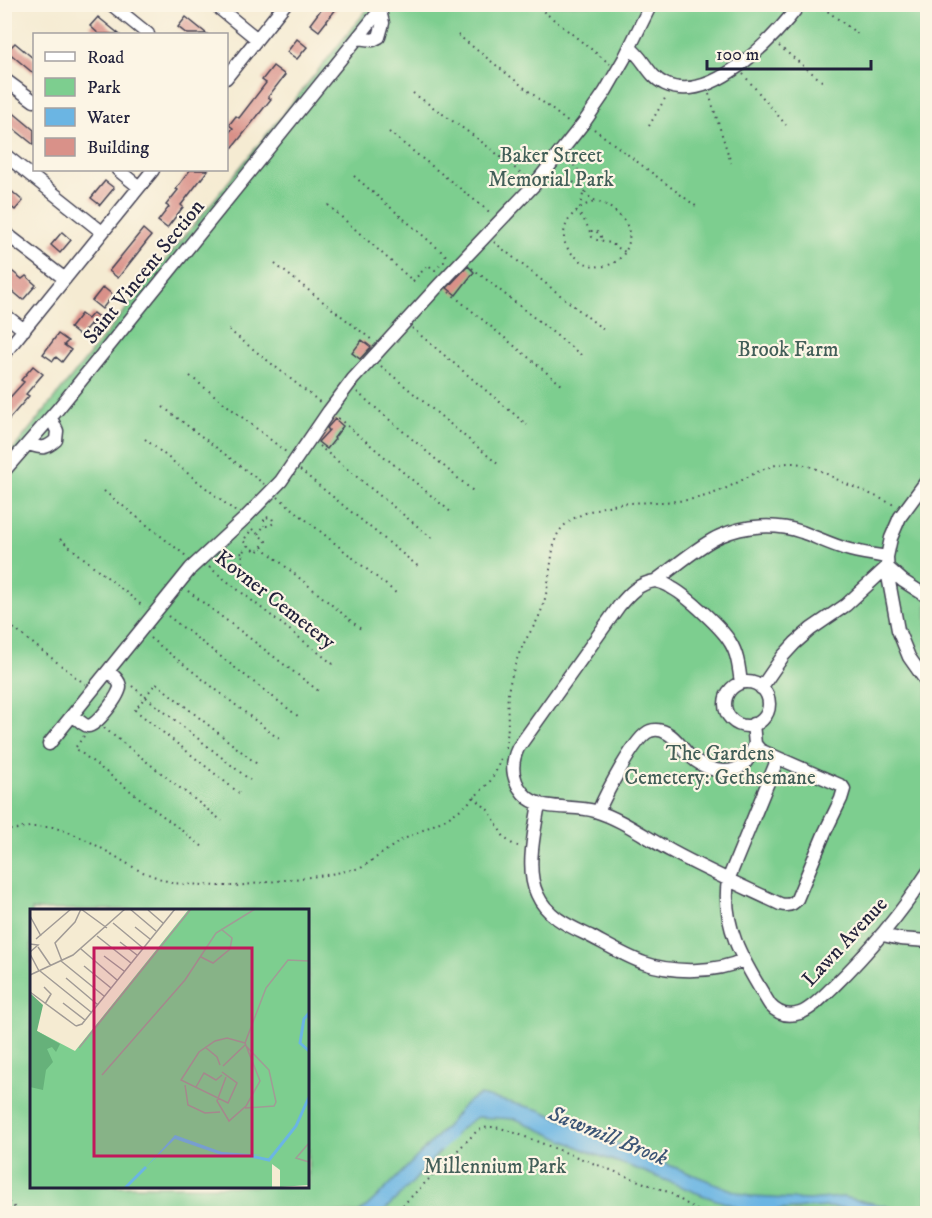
<svg xmlns="http://www.w3.org/2000/svg" width="932" height="1218" viewBox="0 0 932 1218" font-family="'IM FELL DW Pica',serif">
<rect width="100%" height="100%" fill="#fcf5e5"/>
<filter id="ink" filterUnits="userSpaceOnUse"><feTurbulence type="fractalNoise" baseFrequency=".0167" numOctaves="2"/><feDisplacementMap in="SourceGraphic" scale="12" xChannelSelector="R" yChannelSelector="G"/><feConvolveMatrix kernelMatrix="1 2 1 2 8 2 1 2 1" color-interpolation-filters="sRGB"/></filter>
<filter id="wash" filterUnits="userSpaceOnUse"><feTurbulence type="fractalNoise" baseFrequency=".008" numOctaves="4" result="noise"/><feDisplacementMap in="SourceGraphic" scale="24" xChannelSelector="R" yChannelSelector="G"/><feGaussianBlur stdDeviation="1.35" result="paint"/><feColorMatrix in="noise" values="0 0 0 0 0 0 0 0 0 0 0 0 0 0 0 0 0 1.4 0 .05"/><feComposite in="paint" operator="in"/></filter>
<g filter="url(#wash)">
<rect width="100%" height="100%" fill="#f5ebd2"/>
<path fill="#7dce8f" stroke="#507865" stroke-width="1.5" fill-rule="evenodd" d="M371,5H927V1213H5L4,461ZM32,910H308V1186H32Z"/>
<path fill="#6bb5e3" stroke="#466c8f" stroke-width="1.5" d="M480,1095L540,1110L646,1156L729,1189L751,1197L808,1200L843,1197L881,1205L903,1211L927,1209V1213H867C832,1202 787,1210 750,1213L749,1211L702,1195L640,1170L594,1154L516,1119L477,1117L465,1125L449,1141L413,1182L382,1213H359C389,1188 415,1158 443,1130C457,1116 459,1104 480,1095Z"/>
<g fill="none" stroke-linecap="round" stroke-linejoin="round">
<path stroke="#6bb5e3" stroke-width="3" d="M441,1150L453,1137
M738,1207L751,1212
M852,1209L871,1214"/>
</g>
<g id="blocks">
<path fill="#d99189" d="M325,4H340L319,31L310,24Z
M98,17L119,34H99L90,26Z
M186,17L207,34H187L178,27Z
M297,39L307,47L297,59L287,52Z
M15,43L34,59V74L7,51Z
M273,66L285,75L268,97L271,99L233,147H232L226,154V136L233,128L229,125L236,116L239,118L266,83L262,80Z
M4,105L34,130V145L4,121Z
M190,170H208L181,205L183,207L167,228L158,221L169,207L166,205L178,190L176,189Z
M105,181L114,188L100,205L91,198Z
M9,189L23,201L15,210L4,201V195Z
M143,229L151,236L118,278L109,271Z
M62,232L71,240L60,253L51,245Z
M4,265L22,279L26,276L36,285L23,300L4,284Z
M468,266L474,272L456,295L447,288Z
M103,287L113,295L102,309L92,301Z
M93,313L101,319L94,328L90,324L80,336L70,328L81,314L88,319Z
M58,334L68,341L64,345L71,350L62,362L56,357L53,361L43,354Z
M362,340L371,347L360,359L352,353Z
M33,366L43,374L26,394L29,396L4,425V404L24,382L21,380Z
M335,419L343,426L334,438L335,439L327,449L318,442L329,430L327,428Z"/>
</g>
</g>
<g filter="url(#ink)">
<use href="#blocks" fill-opacity="0" stroke="#424052" stroke-width="1.5"/>
<g fill="none" stroke-linecap="round" stroke-linejoin="round">
<defs>
<path id="minor" d="M111,4L148,34
M214,4L257,39
M358,38L373,40L379,37L383,23L380,11
M630,48C644,58 648,76 665,84C711,106 775,37 800,4
M226,78L285,4
M4,79L34,101
M4,154L102,232
M118,170L139,187
M4,232L65,279
M4,314L24,330
M4,354L153,170
M28,444C41,448 45,450 56,440L57,431L51,418
M4,471L58,409L385,4
M928,479L900,517L891,538L887,557L888,576L898,630L909,657L928,684
M887,567L903,581L928,597
M655,581C661,582 667,584 672,588C687,596 722,628 730,642C738,654 739,669 741,683
M725 704a22 22 0 1 1 44 0a22 22 0 1 1-44 0Z
M761,688L783,656L795,643L811,629L846,605L887,567
M73,715C77,719 83,725 88,726C96,727 121,694 120,686C119,679 112,675 108,671
M753,724L755,744L760,750L842,786L844,789L841,799L825,832L797,899C793,905 787,906 780,904C744,887 708,871 673,852C648,839 622,819 595,811C575,805 545,811 528,798C513,785 509,766 518,748L619,606C629,594 639,583 655,581C674,568 699,545 720,536C745,525 776,523 802,532C818,538 834,546 850,550C862,553 875,555 887,557
M49,744L191,568L244,519L281,481L329,411L353,379L439,285L535,184L585,121L605,92L624,59L651,4
M778,758L728,880C721,929 746,965 770,1005C778,1014 788,1017 800,1013C812,1009 823,996 833,987C869,952 900,915 928,872
M539,803C535,830 525,869 537,894C547,917 569,926 590,936C607,945 625,956 644,963C672,973 716,973 743,960
M598,812C605,796 635,736 650,731C655,729 662,730 667,733C677,738 682,749 690,756C704,769 728,778 744,764C750,758 752,751 755,744
M883,935L900,939L928,941"/>
</defs>
<use href="#minor" stroke="#424052" stroke-width="15"/>
<path stroke="#424052" stroke-width="2" stroke-dasharray="1.5 4.5" stroke-linecap="butt" d="M534,4L610,64
M818,4L858,34
M458,35L569,123
M779,46L823,82
M743,74L786,125
M413,93L478,139L526,177
M709,94L731,163
M649,126L667,95
M594,129L697,207
M389,132L492,214
M569,161C574,165 578,169 581,175C583,182 582,190 588,196C593,200 598,202 604,204C612,208 620,215 625,222C642,250 606,283 576,257C572,254 567,249 565,243C559,224 578,203 597,202
M354,176L449,258
M567,182L582,183
M328,205L413,281L428,265L435,270L443,262H447
M580,208L584,190
M576,211C585,219 588,227 592,237L597,240H600
M591,231H596L601,236L600,240L610,243L625,252
M494,242L605,331
M275,264L372,340
M472,268L581,355
M449,292L563,386
M412,328L527,425
M229,330L321,403
M381,366L499,465
M190,376L286,452
M357,392L473,491
M163,407L264,484
M338,418L452,513
M145,439L236,512
M319,446L433,539
M300,470L420,568
M104,491L186,556
M278,497L396,593
M252,529L266,541L257,552L243,541Z
M258,534L264,526H269L274,523L272,518L265,517L264,520V526
M60,539L144,607
M262,547L362,630
M242,553L234,555L233,559L234,562L242,563L243,560L242,553L248,545
M209,567L333,664
M188,591L320,692
M168,616L299,717
M4,621L85,684
M150,638L279,739
M132,686L250,780
M104,728L222,821
M84,736L75,748L203,847
M505,748C511,725 505,708 509,687C512,674 516,660 522,647C527,636 535,626 540,614C550,590 549,562 556,537C562,525 571,519 583,514C617,499 643,504 677,501C691,500 705,497 717,492C742,483 765,462 793,463C812,464 828,475 844,483C861,490 878,497 894,505
M239,793L135,710L156,683L257,764
M474,797C478,801 484,806 488,810C500,825 500,843 522,847
M4,831L30,827H53L71,833L89,841L140,871L172,883L218,886H236L326,875L361,868L400,841L448,818L465,806L489,783L496,771L502,756
M4,1199L18,1210L25,1214
M4,1209L8,1201
M394,1214L476,1132C488,1124 497,1127 510,1131L652,1186L668,1192L703,1214"/>
<use href="#minor" stroke="#fff" stroke-width="12"/>
</g>
</g>
<g text-anchor="middle" dominant-baseline="central" stroke-width="4.5" stroke-linejoin="round" paint-order="stroke">
<g font-size="21" fill="#425e58" stroke="#fcf5e5">
<text x="551" y="156">Baker Street<tspan x="551" dy="24">Memorial Park</tspan></text>
<text x="788" y="350">Brook Farm</text>
<text x="720" y="754">The Gardens<tspan x="720" dy="24">Cemetery: Gethsemane</tspan></text>
<text x="495" y="1167">Millennium Park</text>
</g>
<g font-size="21" fill="#22223b" stroke="#fcf5e5">
<text transform="translate(144 272) rotate(-51)">Saint Vincent Section</text>
<text transform="translate(275 600) rotate(38)">Kovner Cemetery</text>
<text transform="translate(845 942) rotate(-47)">Lawn Avenue</text>
</g>
<g font-size="22" font-style="italic" fill="#3c5576" stroke="#fcf5e5">
<text transform="translate(608 1136) rotate(22)">Sawmill Brook</text>
</g>
</g>
<g transform="translate(30 909)">
<rect width="279" height="279" fill="#f5ebd2"/>
<path d="M159,0L279,1V276L250,278V261L242,255V279H0V153L7,122L45,142Z" fill="#7dce8f"/>
<path d="M0,84L13,96L7,122L30,135L26,143L22,138L17,140L23,153L16,161L13,181L0,178Z" fill="#66b17a"/>
<path d="M145,226L192,243L232,246H191L145,230L116,258Z" fill="#6bb5e3"/>
<path fill="none" stroke="#6bb5e3" stroke-width="3" d="M279,104L274,110L270,134L279,142M220,247L239,251L266,217L279,188M95,279L116,258"/>
<path fill="none" stroke="#a19b96" stroke-width="1.5" d="M51,0L77,19M100,0L126,22M118,1L133,14M0,7L11,27M83,14L113,39M105,18L120,30M67,27L101,54M6,30L41,0M90,33L107,46M0,35L8,36L0,43M8,38L21,57M51,40L87,71M0,45L9,62M74,47L94,62M171,48L183,54L200,40L202,29L191,20M31,52L74,87M32,52L25,34L45,13L51,0M54,57L81,79M10,62L61,103M0,66L43,46L95,0M36,69L68,96M14,78L21,85L15,95M0,83L46,117M33,94L55,111M46,117L52,115L145,0M175,138L187,148L190,156M49,139L161,0M193,157L215,136M192,163L207,174L198,194L151,171L169,143L185,132L197,129L215,134M72,166L155,71L186,24L225,0M196,168L187,192L199,212L216,197L230,172L215,134L236,79L258,51L279,52M155,176L158,196L175,204L190,203M166,178L174,164L186,171L192,166M215,199L244,197L246,193L239,161L216,137M279,234L266,249L279,253"/>
<path fill="#c2185b" fill-opacity="0.15" stroke="#c2185b" stroke-width="3" d="M64,39H222V247H64Z"/>
<rect width="279" height="279" fill="none" stroke="#22223b" stroke-width="3"/>
</g>
<rect width="932" height="1218" fill="none" stroke="#fcf5e5" stroke-width="24"/>
<rect x="33" y="33" width="195" height="138" fill="#fcf5e5" stroke="#a5a1a1" stroke-width="1.5"/>
<rect x="45" y="52" width="30" height="9" fill="#ffffff" stroke="#a5a1a1" stroke-width="1.5"/>
<text x="87" y="63" font-size="18" fill="#22223b">Road</text>
<rect x="45" y="78" width="30" height="18" fill="#7dce8f" stroke="#a5a1a1" stroke-width="1.5"/>
<text x="87" y="93" font-size="18" fill="#22223b">Park</text>
<rect x="45" y="108" width="30" height="18" fill="#6bb5e3" stroke="#a5a1a1" stroke-width="1.5"/>
<text x="87" y="123" font-size="18" fill="#22223b">Water</text>
<rect x="45" y="138" width="30" height="18" fill="#d99189" stroke="#a5a1a1" stroke-width="1.5"/>
<text x="87" y="153" font-size="18" fill="#22223b">Building</text>
<path d="M707 60v9h164v-9" fill="none" stroke="#22223b" stroke-width="3"/>
<text x="716" y="60" font-size="18" fill="#22223b" stroke="#fcf5e5" stroke-width="4.5" paint-order="stroke">100 m</text>
</svg>
